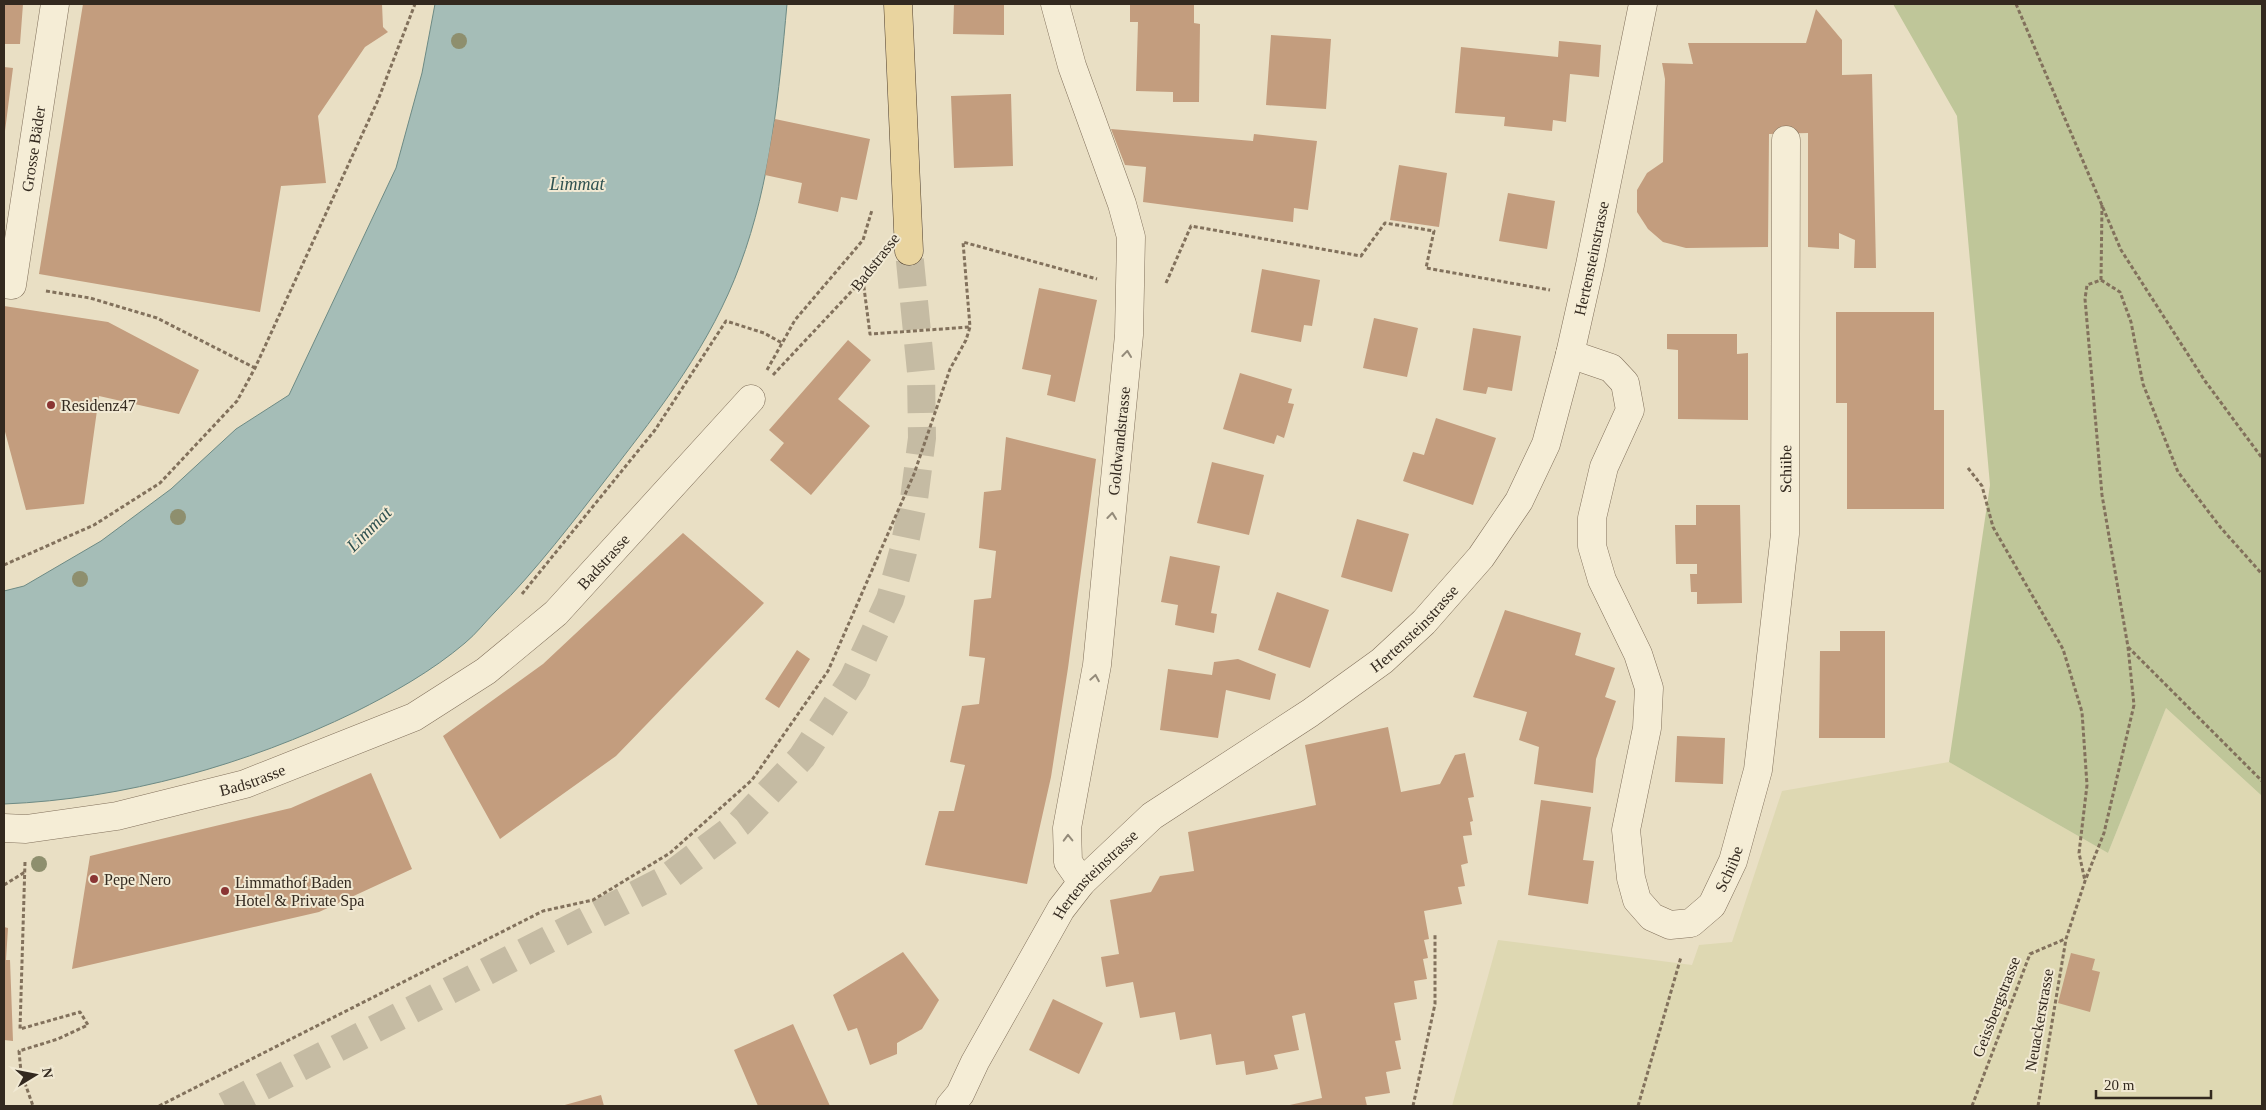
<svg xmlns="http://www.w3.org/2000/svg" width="2266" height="1110" viewBox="0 0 2266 1110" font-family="'Times New Roman',serif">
<rect width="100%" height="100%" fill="#e9dfc4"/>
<path fill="#ded8b2" d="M2166,708L2262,796V1106H1452L1498,940L1692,965L1699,945L1732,942L1782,791L1949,762L2108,853Z"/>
<path fill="#bfc699" d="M1893,4H2262V796L2166,708L2108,853L1949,762L1990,485L1957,116Z"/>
<path fill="#a5bdb7" stroke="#6d8a84" d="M435,4H787C779,91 771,182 740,265C711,344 661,408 610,474C573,522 537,569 495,612C485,622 476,634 465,643C432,671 393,693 355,712C246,765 125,799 4,804V591L24,586L101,541L171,489L236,429L289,395L396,168L422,73Z"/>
<path fill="#c39d7e" d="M4,4H23L20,44H4Z
M83,4H382L383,27L388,32L365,47L318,116L326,183L281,186L260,312L39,274Z
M954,4H1004V35L953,34Z
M1130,4H1194V23L1200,24L1199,102H1173V92L1136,91L1138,22H1130Z
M1816,9L1842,40V75L1872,74L1876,268H1854L1855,240L1839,233V249L1808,247V133L1769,134L1768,247L1686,248L1663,242L1648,229L1637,212V190L1647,173L1663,162L1665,79L1662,63L1693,64L1688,43H1806Z
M1271,35L1331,39L1326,109L1266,105Z
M1559,41L1601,45L1599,77L1570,74L1566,122L1553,120L1552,131L1504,126L1505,117L1455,113L1461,47L1558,57Z
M4,67L13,68L5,131H4Z
M1011,94L1013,166L954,168L951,96Z
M775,119L870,139L857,200L841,197L838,212L798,203L802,183L765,175Z
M1111,129L1253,141L1254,134L1317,141L1308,210L1294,208L1293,222L1143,202L1146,167L1125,165Z
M1399,165L1447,173L1439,227L1390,220Z
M1508,193L1555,201L1547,249L1499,241Z
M1262,269L1320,280L1312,326L1304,325L1301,342L1251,332Z
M1039,288L1097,300L1075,402L1047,395L1051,375L1022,369Z
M4,306L108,322L199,370L179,414L99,396L84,504L26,510L4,428Z
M1836,312H1934V410H1944V509H1847V403H1836Z
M1374,318L1418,328L1407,377L1363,368Z
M1473,328L1521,336L1512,391L1488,387L1486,394L1463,390Z
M1667,334H1737V354L1748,353V420L1678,419V350L1667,349Z
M848,340L871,360L838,399L870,426L811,495L770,460L784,443L769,430Z
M1240,373L1292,389L1288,403L1294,404L1284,438L1277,435L1274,444L1223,429Z
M1436,418L1496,438L1473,505L1403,481L1413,452L1424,455Z
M1006,437L1096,459L1068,668L1051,777L1027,884L925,865L939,811H954L965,765L950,762L962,706L979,704L985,658L969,656L974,600L991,598L996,551L979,548L984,492L1001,490Z
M1212,462L1264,475L1249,535L1197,523Z
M1696,505H1740L1742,603L1697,604V592H1691L1690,574H1697V564H1676L1675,525H1696Z
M1357,519L1409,534L1392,592L1341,577Z
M683,533L764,603L616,756L500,839L443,736L543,664Z
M1170,556L1220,566L1211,613L1217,614L1214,633L1175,625L1178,605L1161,602Z
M1277,592L1329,610L1310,668L1258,650Z
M1505,610L1581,633L1575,655L1615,668L1605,697L1616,701L1596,759L1593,793L1534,784L1539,747L1519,740L1527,712L1473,697Z
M1840,631H1885V738H1819L1820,651H1840Z
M797,650L810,659L779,708L765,699Z
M1238,659L1276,674L1270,700L1226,690L1218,738L1160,730L1168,669L1212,675L1214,662Z
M1388,727L1401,792L1440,784L1455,755L1465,753L1474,797L1468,798L1473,821L1470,822L1472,835L1463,836L1468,863L1461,865L1465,886L1458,887L1462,904L1424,911L1429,939L1424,940L1428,958L1423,959L1427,979L1414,981L1417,999L1394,1003L1401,1040L1395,1041L1401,1069L1386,1072L1390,1093L1365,1097L1367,1106H1285L1322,1098L1305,1013L1292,1016L1299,1050L1274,1055L1278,1069L1246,1075L1244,1061L1216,1065L1211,1034L1180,1040L1175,1012L1140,1018L1133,982L1106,987L1101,957L1119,954L1110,900L1151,892L1160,876L1194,871L1188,832L1316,805L1305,745Z
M1677,736L1725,738L1723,784L1675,782Z
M371,773L412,869L319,912L72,969L90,856L291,808Z
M1541,800L1591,807L1583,860L1594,861L1588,904L1528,895Z
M4,927L8,928L6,960H10L13,1041L4,1040Z
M903,952L939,1000L922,1029L897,1043V1054L870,1065L857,1028L848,1031L833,995Z
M2071,953L2095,959L2092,970L2100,972L2090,1012L2058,1003Z
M1053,999L1103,1023L1079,1074L1029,1050Z
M793,1024L830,1106H758L734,1050Z
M601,1095L604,1106H561Z"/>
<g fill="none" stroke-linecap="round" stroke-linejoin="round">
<path stroke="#c5bba3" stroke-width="28" stroke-dasharray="28 14" stroke-linecap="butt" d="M225,1106L664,880L740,823L802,757L853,679L890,599L903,552L914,499L922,438L921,372L909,251"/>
<defs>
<g id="minor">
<path d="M1055,4L1072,66L1122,204L1131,237L1129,335L1097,665L1067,828L1068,862L1082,882"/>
<path id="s1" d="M4,284L12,285L55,4"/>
<path id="s2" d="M1570,354L1611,368L1625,383L1630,410L1604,467L1592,518V546L1602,580L1638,654L1649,688L1647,728L1626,830L1631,878L1637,900L1652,917L1670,925L1691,923L1712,905L1733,861L1758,770L1785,534L1786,140"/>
<path id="s3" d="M4,828L26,829L117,816L245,784L414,717L486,671L556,613L751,399"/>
<path id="s4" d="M950,1106L960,1094L975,1062L1061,909L1082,882L1152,816L1310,713L1382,661L1424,622L1481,557L1519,501L1546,444L1570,354L1590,265L1643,4"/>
</g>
<path id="major" d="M898,4L909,251"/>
</defs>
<use href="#minor" stroke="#82715c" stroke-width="29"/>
<use href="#major" stroke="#504030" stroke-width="29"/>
<path stroke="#82715c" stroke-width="3" stroke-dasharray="4 2.5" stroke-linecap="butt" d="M2016,4L2121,250L2205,381L2262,458
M863,280L870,334L970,327
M2101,280L2120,292L2131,322L2143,384L2178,472L2221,528L2262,574
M2101,280L2102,205
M1166,283L1191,226L1361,256L1385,223L1434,231L1426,268L1550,290
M46,291L90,298L157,318L255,368
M767,370L795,320L863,240L872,210
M773,375L878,263
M1968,468L1982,486L1993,527L2063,649L2082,712L2087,785L2079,853L2085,881
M4,565L94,525L160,483L237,401L255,368L378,100L415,4
M522,594L655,430L726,321L764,333L782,343
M2128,647L2262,781
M25,862L20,1029L80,1012L88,1025L58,1039L19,1051L21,1072L33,1106
M4,885L25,872
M159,1106L543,911L593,900L670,853L752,780L828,671L914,474L950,369L966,340L970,327L963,242L1097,279
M1413,1106L1435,1004V935
M1638,1106L1681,957
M1972,1106L2030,954L2065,939
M2038,1106L2066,939L2085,881L2104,833L2134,705L2128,647L2102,495L2085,299L2087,285L2101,280"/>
<use href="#minor" stroke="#f5edd6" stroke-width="28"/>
<use href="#major" stroke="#e9d49f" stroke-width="28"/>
</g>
<g fill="#8e8f6e">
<circle cx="459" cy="41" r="8"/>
<circle cx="178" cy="517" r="8"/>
<circle cx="80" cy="579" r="8"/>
<circle cx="39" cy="864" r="8"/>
</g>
<defs><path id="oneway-chevron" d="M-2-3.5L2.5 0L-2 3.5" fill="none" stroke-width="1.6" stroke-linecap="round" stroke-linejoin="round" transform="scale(1.25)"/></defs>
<g stroke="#948b7a">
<use href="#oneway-chevron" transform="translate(1127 354) rotate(-84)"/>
<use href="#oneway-chevron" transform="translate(1112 516) rotate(-84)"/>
<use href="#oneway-chevron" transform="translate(1095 678) rotate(-80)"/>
<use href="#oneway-chevron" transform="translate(1068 838) rotate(-91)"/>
</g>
<g fill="#8a3533" stroke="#f1e9d3" stroke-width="2">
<circle cx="51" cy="405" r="5"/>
<circle cx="94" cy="879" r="5"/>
<circle cx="225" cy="891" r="5"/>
</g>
<g text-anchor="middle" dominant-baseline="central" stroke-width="4" stroke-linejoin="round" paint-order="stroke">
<g font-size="16" fill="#33291f" stroke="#f1e9d3">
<text stroke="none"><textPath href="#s1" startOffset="146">Grosse Bäder</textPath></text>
<text stroke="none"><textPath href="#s4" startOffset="1100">Hertensteinstrasse</textPath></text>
<text transform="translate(875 262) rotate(-52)">Badstrasse</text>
<text transform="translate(1119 441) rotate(-84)">Goldwandstrasse</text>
<text stroke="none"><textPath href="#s2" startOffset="1140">Schiibe</textPath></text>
<text stroke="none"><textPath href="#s3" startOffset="674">Badstrasse</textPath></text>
<text stroke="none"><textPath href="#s4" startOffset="680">Hertensteinstrasse</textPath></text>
<text stroke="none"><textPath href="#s3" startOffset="254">Badstrasse</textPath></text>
<text stroke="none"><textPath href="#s2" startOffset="734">Schiibe</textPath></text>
<text stroke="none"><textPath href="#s4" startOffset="275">Hertensteinstrasse</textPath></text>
<text transform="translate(1996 1007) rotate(-69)">Geissbergstrasse</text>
<text transform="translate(2039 1020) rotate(-80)">Neuackerstrasse</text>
</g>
<g font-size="16" fill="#33291f" stroke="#f1e9d3" text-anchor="start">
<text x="61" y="405">Residenz47</text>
<text x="104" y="879">Pepe Nero</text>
<text x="235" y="882">Limmathof Baden<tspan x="235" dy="18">Hotel &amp; Private Spa</tspan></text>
</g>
<g font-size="18" font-style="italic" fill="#2f5150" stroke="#f1e9d3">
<text x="577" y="184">Limmat</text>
<text transform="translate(369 529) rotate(-45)">Limmat</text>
</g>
</g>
<rect width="2266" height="1110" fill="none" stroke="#33291f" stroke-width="10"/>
<g transform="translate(35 1075) rotate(80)" stroke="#f1e9d3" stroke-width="4" paint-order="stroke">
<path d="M0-4L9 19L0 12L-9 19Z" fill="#33291f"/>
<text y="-8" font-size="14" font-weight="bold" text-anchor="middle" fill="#33291f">N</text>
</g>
<path d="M2096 1090v8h115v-8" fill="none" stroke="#33291f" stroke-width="2.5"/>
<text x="2104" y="1090" font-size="15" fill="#33291f" stroke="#f1e9d3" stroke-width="4" paint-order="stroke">20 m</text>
</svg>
